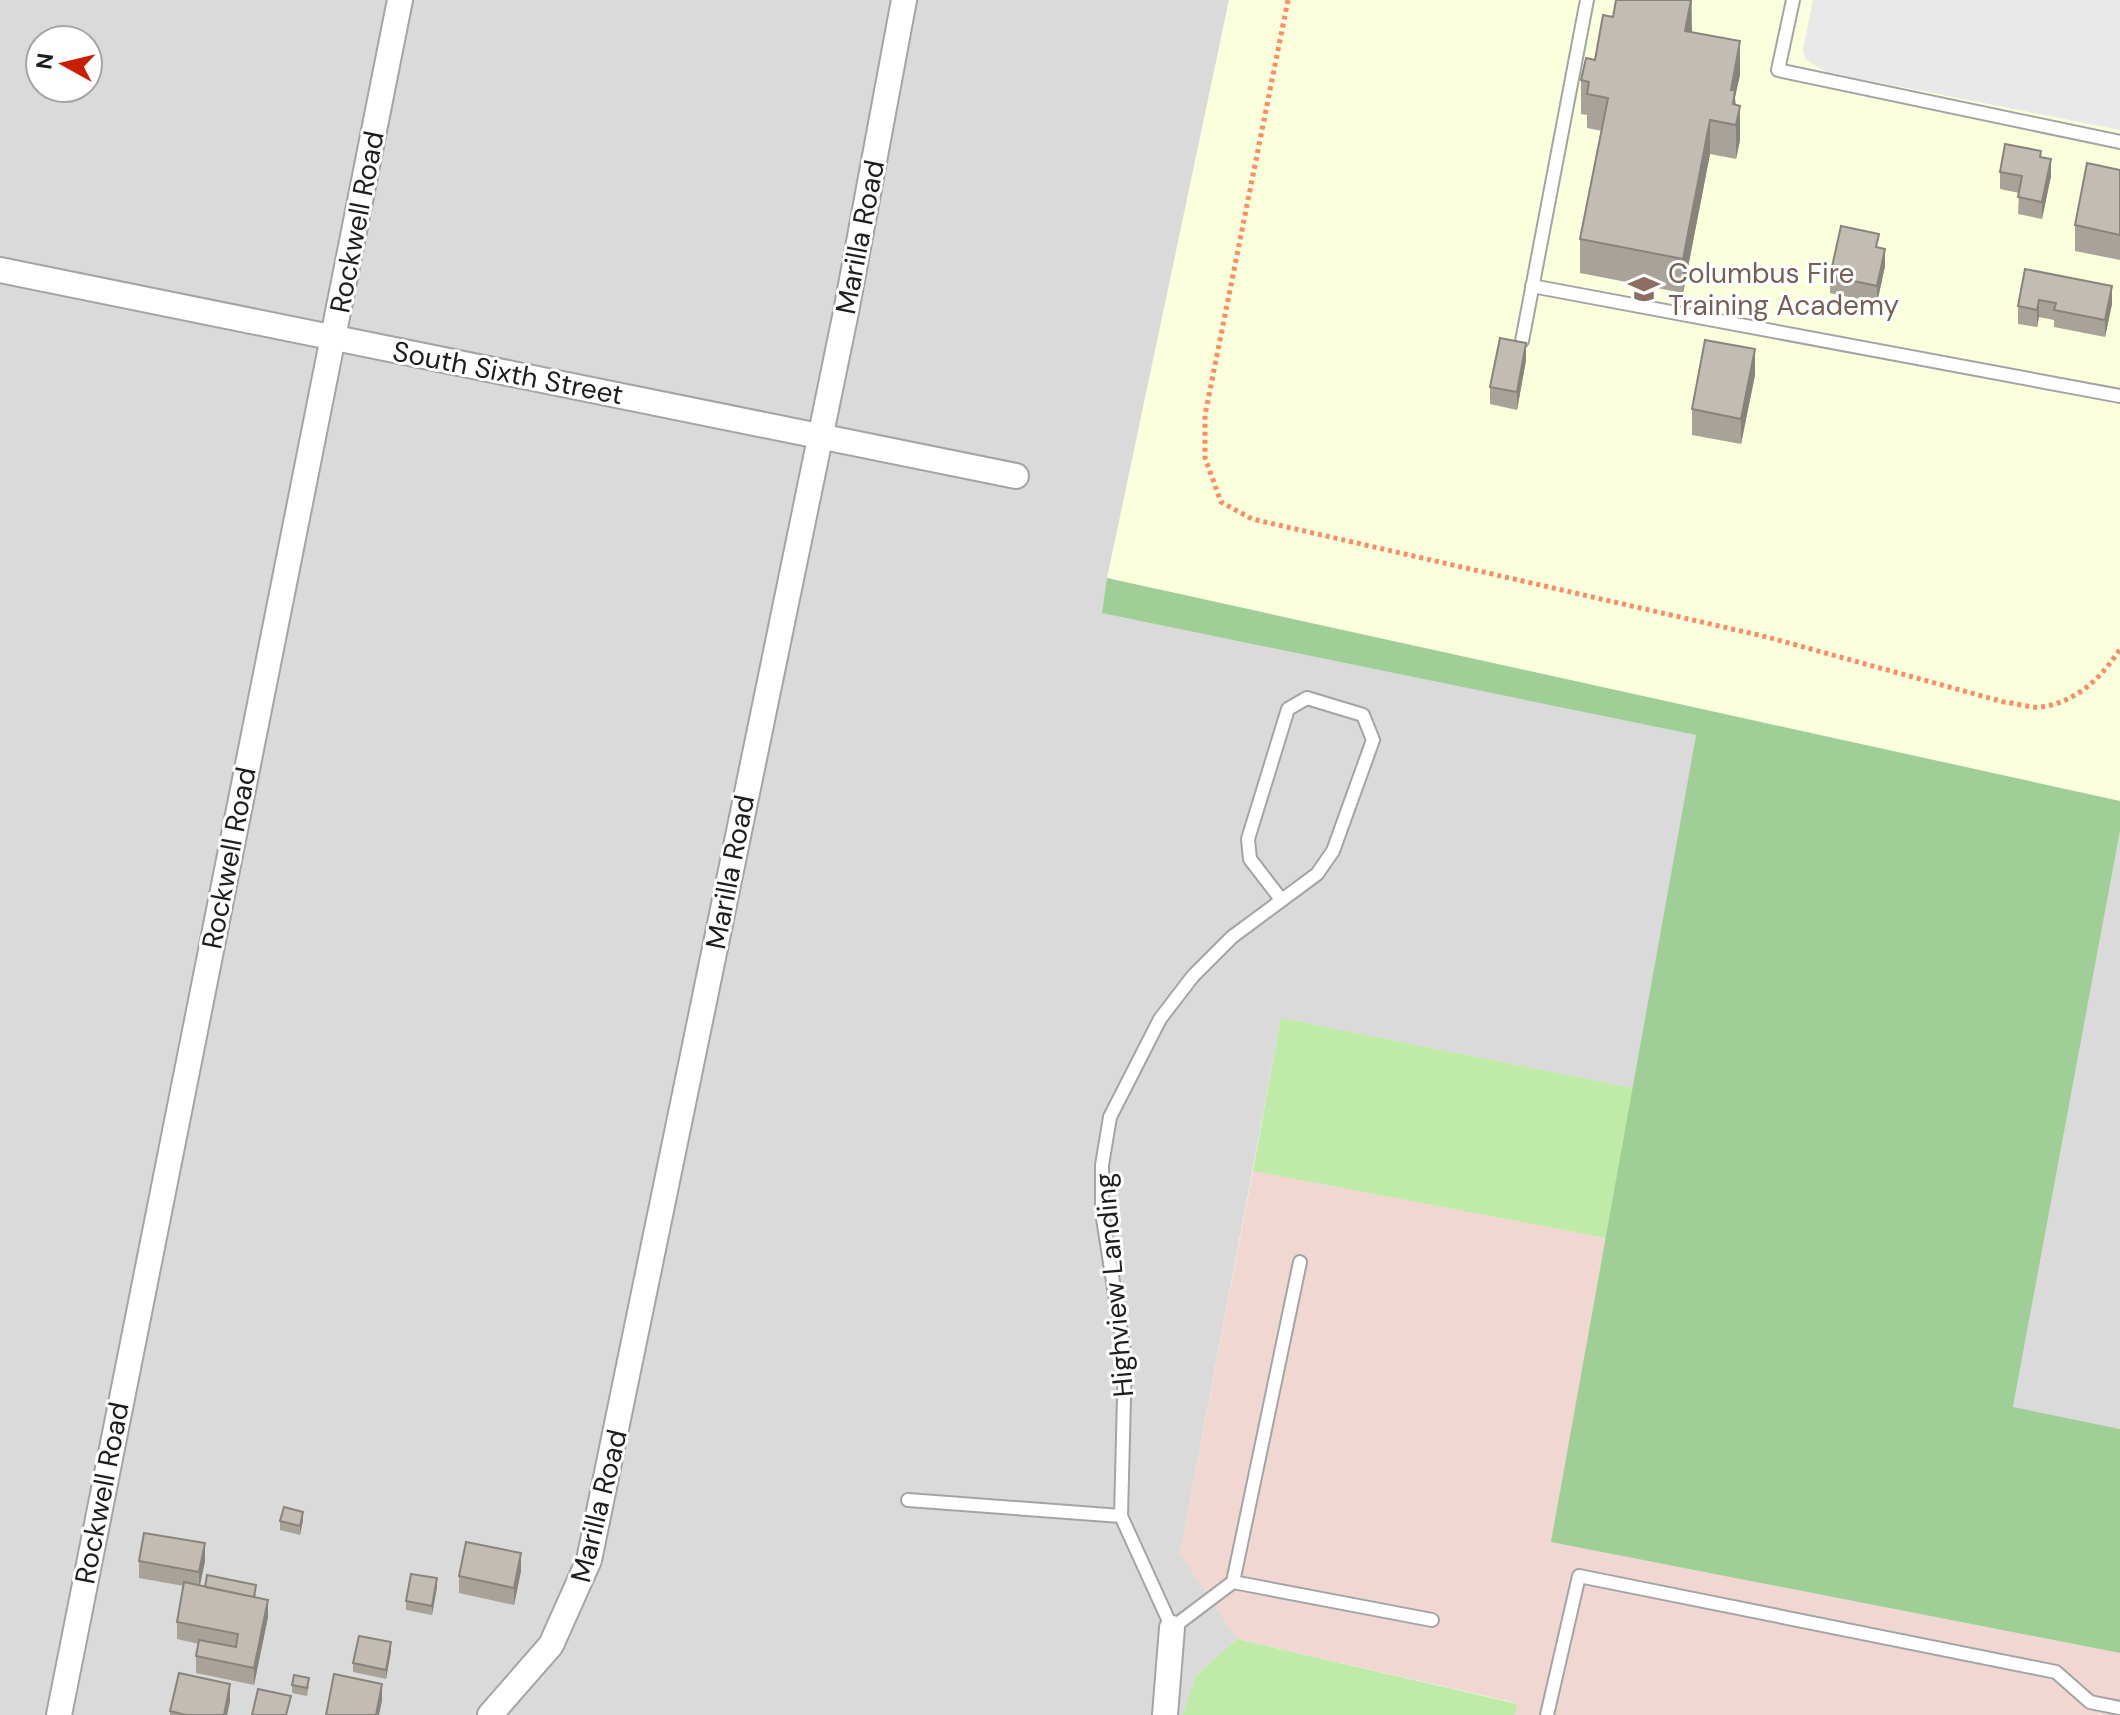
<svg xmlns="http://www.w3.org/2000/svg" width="2120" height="1715" viewBox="0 0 2120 1715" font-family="'DM Sans',sans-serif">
<rect width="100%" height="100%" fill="#efede3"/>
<path fill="#dbdada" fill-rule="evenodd" d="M0,0H1229L1102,612L1696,735L1633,1088L1281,1018L1180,1553L1237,1639L1196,1676L1182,1715H0ZM40,40H88V88H40Z
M2120,831V1429L2013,1408Z"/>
<path fill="#f0d7d2" d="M1253,1171L1606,1238L1552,1542L2120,1653V1715H1515L1517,1703L1237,1639L1180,1553Z"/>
<path fill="#faffdc" d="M1229,0H2120V801L1107,578Z"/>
<path fill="#bfeaa8" d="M1281,1018L1633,1088L1606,1238L1253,1171Z
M1237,1639L1517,1704L1515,1715H1182L1196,1676Z"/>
<path fill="#9fcf97" d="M1107,578L2120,801V831L2013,1407L2120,1429V1653L1551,1542L1696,735L1102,613Z"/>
<path fill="#e9e9e9" d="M1813,0H2120V130L1826,72L1805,59L1803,49Z"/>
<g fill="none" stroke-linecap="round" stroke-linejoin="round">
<defs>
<path id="lane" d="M1793,0L1778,70L2120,142
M1532,286L2120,396
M1522,341L1587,0
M1300,1262L1233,1582L1432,1620
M908,1500L1121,1516
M1233,1582L1172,1628L1121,1516L1125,1358L1102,1212V1165L1110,1117L1160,1019L1193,976L1232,937L1317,874L1333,851L1373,740L1363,715L1307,698L1288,709L1248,839L1250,859L1280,898
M1547,1715L1579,1576L2056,1672L2090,1702L2120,1708"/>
<path id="street" d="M0,270L1016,476
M59,1715L400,0
M490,1715L551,1645L589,1560L846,312L904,0
M1165,1715L1172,1628"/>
</defs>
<use href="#lane" stroke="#a4a4a4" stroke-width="16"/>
<use href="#street" stroke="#a4a4a4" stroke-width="28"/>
<path stroke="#fc8b67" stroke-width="5" stroke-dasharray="4 4" stroke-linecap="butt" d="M1288,0L1205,415V458L1221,502L1252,519L1767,637L2004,702C2015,703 2030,708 2041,707C2077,702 2102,677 2120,649"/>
<use href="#lane" stroke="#fff" stroke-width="12"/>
<use href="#street" stroke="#fff" stroke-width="24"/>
</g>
<path fill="#a8a299" d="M1692,0L1691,32L1740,75L1735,97L1740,140L1736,159L1710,154L1683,293L1580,273V239L1602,131L1587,128V115L1581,114V80L1595,60L1613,17Z
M2041,157L2051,176L2042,219L2018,214L2019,193L2000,189V172Z
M2120,170V260L2075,251V225Z
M1879,247L1885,266L1877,303L1830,293V276Z
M2025,269L2112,304L2105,337L2054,327V320L2039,317L2037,327L2018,324V306Z
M1526,360L1517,410L1490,404V387Z
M1755,375L1741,444L1692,435V409Z
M303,1520L300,1535L280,1530V1521Z
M139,1561H205L200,1586L256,1594L255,1597L268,1617L254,1685L196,1673V1656L199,1644L177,1639V1622L184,1586L139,1578Z
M521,1571L514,1605L459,1593V1576Z
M437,1587L432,1615L406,1610V1601Z
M391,1651L386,1679L353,1672V1663Z
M292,1685L309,1686L307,1696L292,1693Z
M230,1701L227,1715H170V1711Z"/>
<path fill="#88847d" d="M1691,0L1692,30L1685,64V31Z
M1740,41V75L1735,97V125L1731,90Z
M1740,106V140L1736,159V125Z
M1710,120V154L1683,293V259Z
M2051,159V176L2042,219V202Z
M1885,249V266L1877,303V286Z
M2112,286V304L2105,337V320Z
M2039,300V317L2037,327V310Z
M1526,343V360L1517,410V392Z
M1755,349V375L1741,444V419Z
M303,1512V1520L300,1535V1526Z
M205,1543V1561L199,1589V1572Z
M521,1553V1571L514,1605V1588Z
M437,1578V1587L432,1615V1606Z
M268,1600V1617L254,1685V1668Z
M391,1642V1651L386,1679V1670Z
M230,1684V1701L227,1715H224Z
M382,1684V1701L379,1715H376Z"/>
<path fill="#c3bcb2" stroke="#88847d" stroke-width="2" d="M1616,0H1691L1685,31L1740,41L1731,90H1735L1733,104L1740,106L1736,125L1710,120L1683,259L1580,239L1608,98L1587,94L1589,82L1581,80L1586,58L1595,60L1603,15L1613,17Z
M2005,144L2041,151L2040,157L2051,159L2042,202L2018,197L2022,176L2000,172Z
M2087,163L2120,170V235L2075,225Z
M1841,226L1879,234L1876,247L1885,249L1877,286L1830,276Z
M2025,269L2112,286L2105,320L2054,310L2056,303L2039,300L2037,310L2018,306Z
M1500,338L1526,343L1517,392L1490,387Z
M1705,340L1755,349L1741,419L1692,409Z
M284,1507L303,1512L300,1526L280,1521Z
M144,1533L205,1543L199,1572L139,1561Z
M466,1542L521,1553L514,1588L459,1576Z
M411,1574L437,1578L432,1606L406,1601Z
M207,1575L256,1585L254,1597L205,1587Z
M184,1582L268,1600L254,1668L196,1656L199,1640L236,1647L238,1634L177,1622Z
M359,1636L391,1642L386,1670L353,1663Z
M179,1673L230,1684L224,1715H186L170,1711Z
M334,1674L382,1684L376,1715H326Z
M294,1675L309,1678L307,1688L292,1685Z
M258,1689L291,1696L286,1715H252Z"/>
<defs>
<symbol id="school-bare" viewBox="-9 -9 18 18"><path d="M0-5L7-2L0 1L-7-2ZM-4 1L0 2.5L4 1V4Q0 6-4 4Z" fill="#8d6e63" stroke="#fff" stroke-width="2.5" paint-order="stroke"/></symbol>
</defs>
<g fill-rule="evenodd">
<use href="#school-bare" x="1622" y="267" width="44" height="44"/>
</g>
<g text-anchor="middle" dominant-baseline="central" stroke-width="6" stroke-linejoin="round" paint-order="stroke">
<g font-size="28" fill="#1d1d1d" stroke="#fff">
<text transform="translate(357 222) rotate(-79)">Rockwell Road</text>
<text transform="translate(860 237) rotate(-79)">Marilla Road</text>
<text transform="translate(508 373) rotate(11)">South Sixth Street</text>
<text transform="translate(229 858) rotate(-79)">Rockwell Road</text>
<text transform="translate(730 872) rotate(-79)">Marilla Road</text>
<text transform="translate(1114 1285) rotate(-95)">Highview Landing</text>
<text transform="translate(102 1493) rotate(-79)">Rockwell Road</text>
<text transform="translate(599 1506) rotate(-76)">Marilla Road</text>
</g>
<g font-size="28" fill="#785e54" stroke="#fff" text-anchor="start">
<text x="1668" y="273">Columbus Fire<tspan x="1668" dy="32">Training Academy</tspan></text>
</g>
</g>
<g transform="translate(64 64) rotate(278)"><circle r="38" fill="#ffffff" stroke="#a5a5a5" stroke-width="2"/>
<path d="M0-6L14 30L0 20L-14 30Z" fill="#cb1d00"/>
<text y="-12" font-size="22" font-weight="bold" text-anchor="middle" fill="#1d1d1d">N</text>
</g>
</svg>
